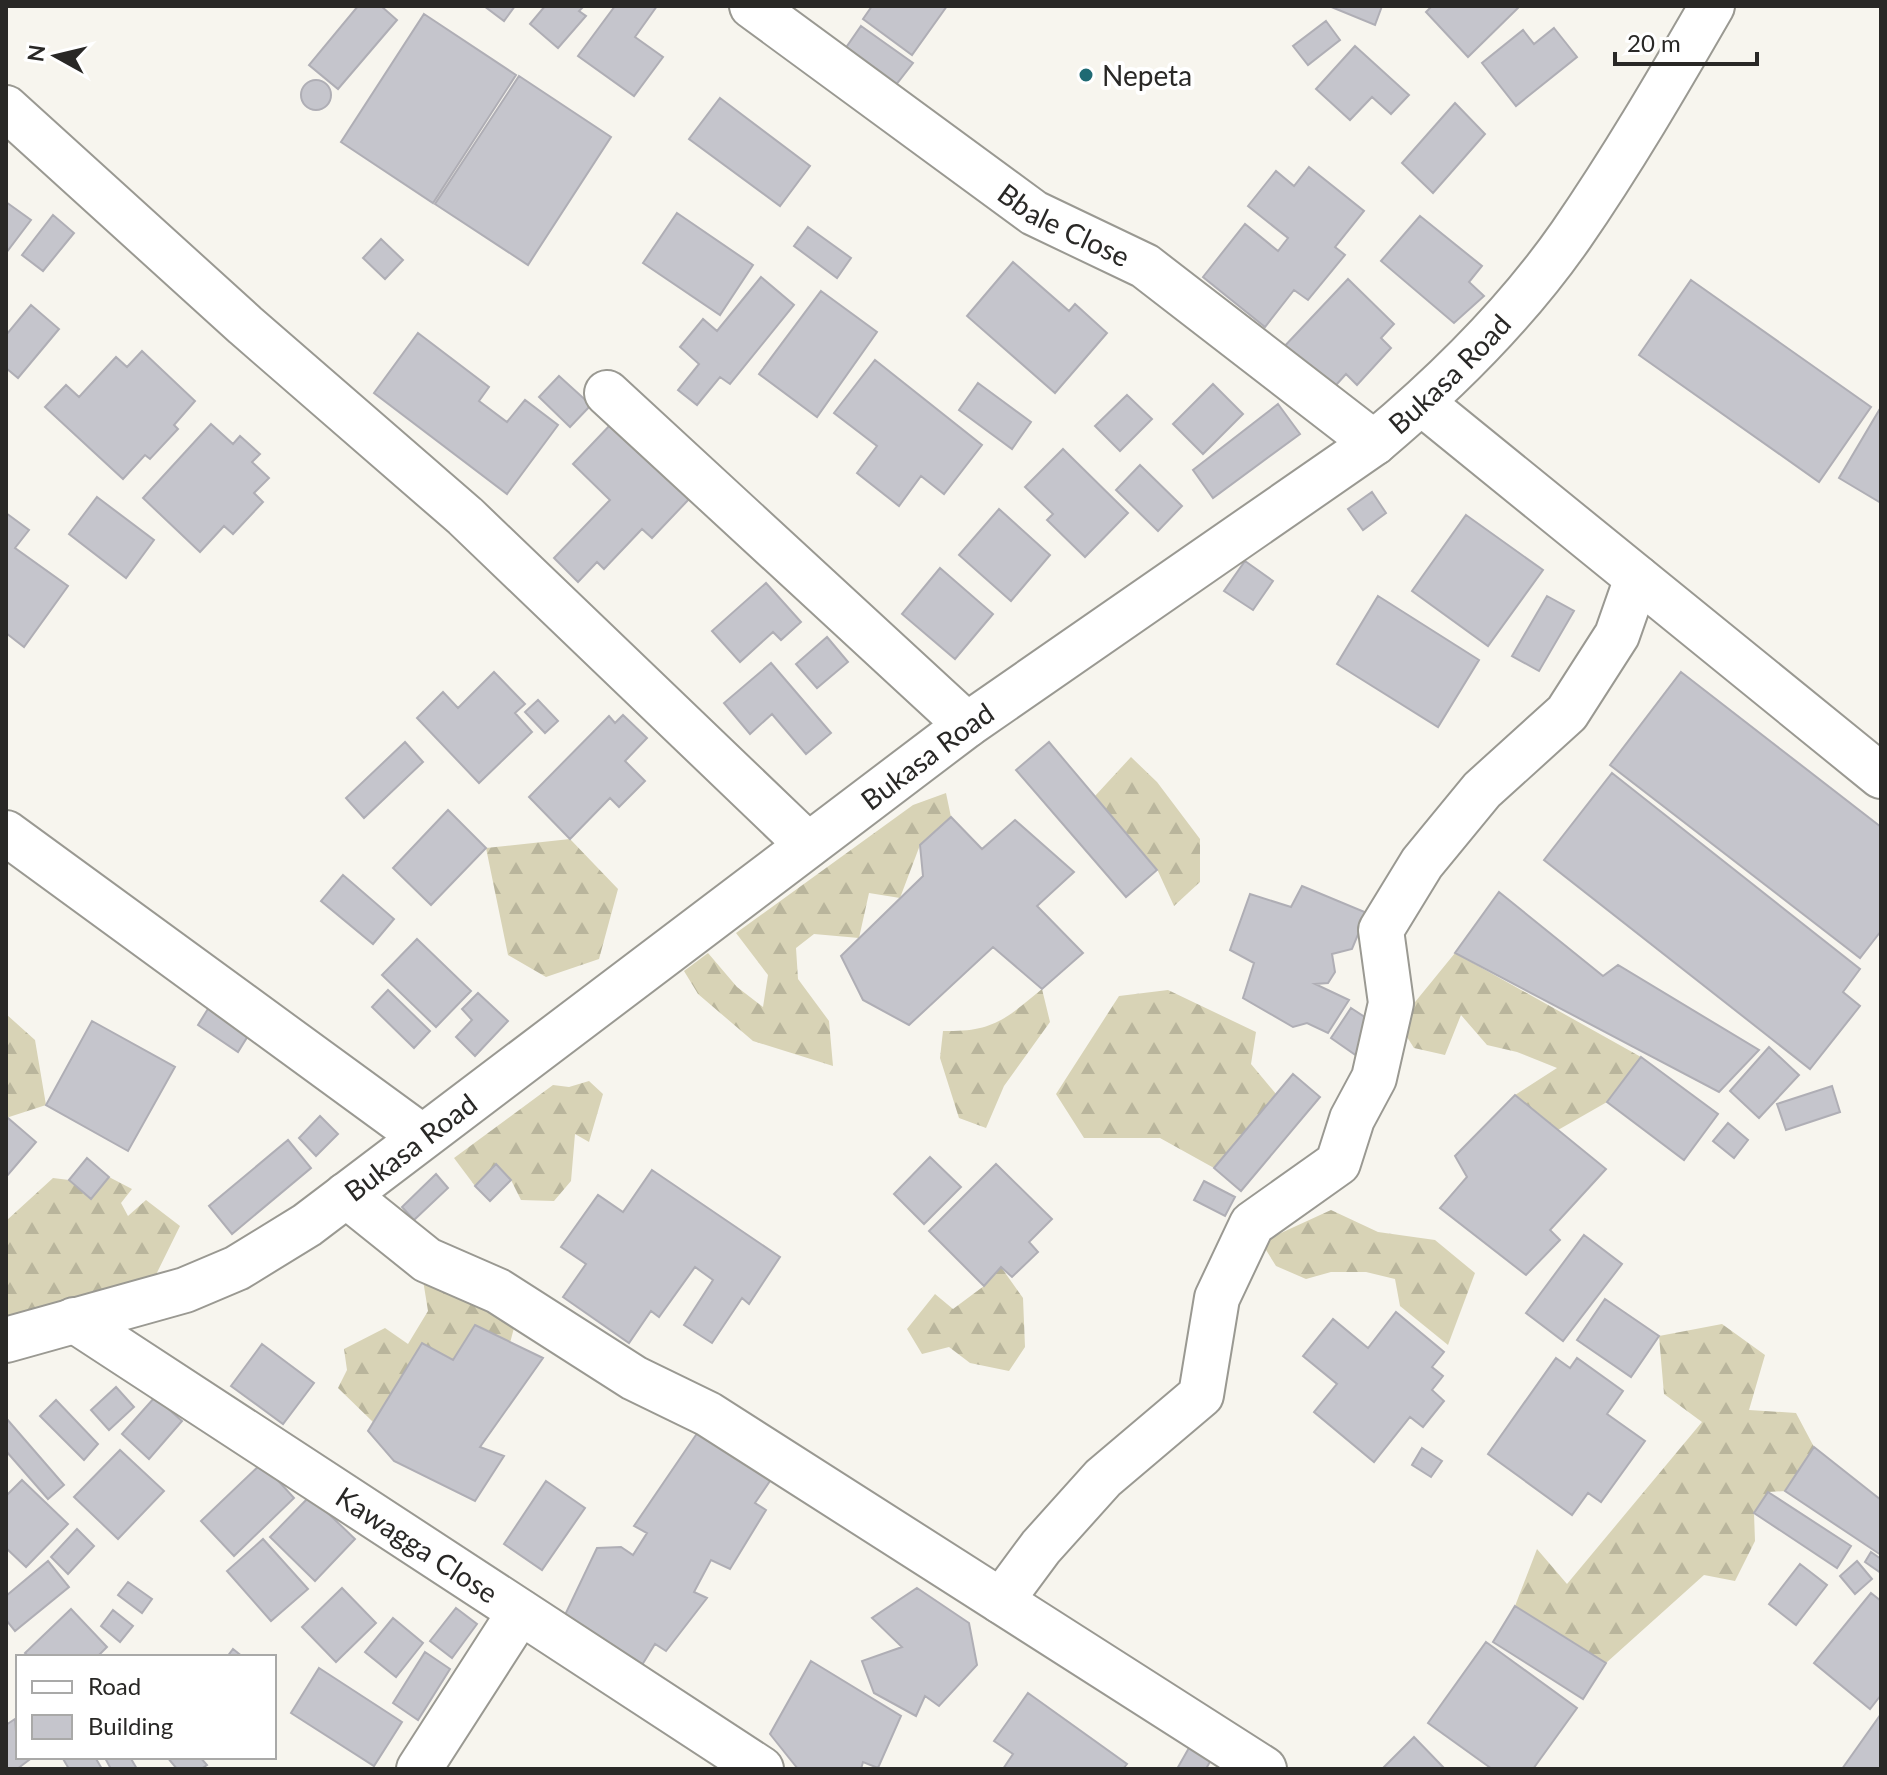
<svg xmlns="http://www.w3.org/2000/svg" width="1887" height="1775" viewBox="0 0 1887 1775" font-family="Lato,sans-serif">
<defs>
<pattern id="forest-firs" width="22" height="20" patternUnits="userSpaceOnUse" patternTransform="scale(2)"><rect width="22" height="20" fill="#d8d3b6"/><path d="M5 1l3.5 6h-7zM16 11l3.5 6h-7z" fill="#b9b59c"/></pattern>
</defs>
<rect width="100%" height="100%" fill="#f7f5ee"/>
<path fill="url(#forest-firs)" d="M1131,757L1157,782L1200,839V882L1174,906L1157,869L1095,796Z
M946,793L951,817L920,845L900,898L869,893L859,938L814,934L796,948L798,979L829,1021L833,1066L753,1041L698,994L684,971L708,953L737,987L763,1007L768,975L736,933L913,805Z
M570,839L618,889L599,959L546,977L508,955L486,848Z
M1455,953L1641,1057L1607,1102L1558,1130L1515,1095L1557,1068L1517,1052L1487,1045L1461,1015L1445,1055L1414,1048L1398,1023Z
M1042,989L1050,1022L1004,1086L986,1128L959,1118L940,1058L943,1031C993,1032 1004,1020 1042,989Z
M1168,990L1256,1032L1251,1064L1276,1094L1214,1168L1160,1138H1084L1056,1094L1119,996Z
M6,1014L35,1040L46,1105L6,1118Z
M589,1081L603,1094L589,1142L575,1134L571,1181L554,1201L521,1200L511,1180L496,1165L475,1186L454,1158L553,1085L569,1087Z
M109,1177L132,1189L121,1203L128,1216L146,1200L180,1226L143,1301L6,1322V1221L53,1178L69,1180L91,1199Z
M1331,1210L1378,1232L1435,1240L1475,1273L1448,1345L1400,1306L1395,1279L1366,1272H1331L1306,1279L1276,1266L1261,1242Z
M1001,1267L1023,1298L1025,1347L1009,1371L970,1363L949,1347L922,1354L907,1329L935,1294L953,1309L984,1286Z
M423,1280L520,1305L510,1343L475,1325L453,1360L422,1343L373,1422L338,1388L347,1370L344,1349L385,1328L408,1344L428,1311Z
M1722,1324L1765,1355L1749,1410L1796,1413L1814,1447L1785,1491L1768,1492L1754,1513L1755,1541L1735,1581L1704,1575L1606,1663L1515,1606L1537,1549L1567,1584L1702,1422L1664,1394L1659,1336Z"/>
<path fill="#c5c5cc" stroke="#afaeb5" stroke-width="2" d="M358,6H381L397,20L338,89L309,65Z
M484,6H515L504,21Z
M545,6H584L579,11L586,16L558,48L530,24Z
M615,6H657L635,37L663,57L634,96L578,56Z
M872,6H947L912,55L863,19Z
M1329,6H1382L1375,25Z
M1432,6H1520L1468,57L1426,12Z
M424,14L516,75L433,203L341,142Z
M1326,21L1340,40L1308,65L1293,46Z
M861,26L913,63L895,86L845,49Z
M1554,28L1577,57L1516,106L1482,63L1523,30L1534,44Z
M1355,46L1409,95L1391,114L1372,97L1350,120L1316,89Z
M519,76L611,137L528,265L435,204Z
M301 95a15 15 0 1 1 30 0a15 15 0 1 1-30 0Z
M720,98L810,166L780,206L689,139Z
M1455,103L1485,134L1433,193L1402,163Z
M1309,167L1364,211L1335,247L1345,255L1308,300L1294,290L1265,327L1203,277L1245,224L1278,251L1288,238L1248,206L1276,171L1294,186Z
M6,202L31,220L6,253Z
M677,213L753,265L720,315L643,263Z
M53,215L74,233L43,271L22,255Z
M1420,216L1482,266L1469,282L1484,296L1454,323L1381,261Z
M808,227L851,258L837,278L794,246Z
M381,239L403,260L385,279L363,258Z
M1013,262L1069,311L1075,304L1107,333L1055,393L967,316Z
M761,277L794,305L730,384L720,377L697,405L678,390L699,364L680,347L703,319L717,331Z
M1348,279L1394,324L1381,338L1391,348L1357,385L1346,374L1327,395L1280,351Z
M1691,280L1871,407L1819,482L1639,355Z
M821,291L877,332L817,417L759,374Z
M31,305L59,329L18,378L6,368V335Z
M418,333L489,387L479,401L507,422L525,400L558,425L507,494L374,393Z
M142,351L195,401L174,425L178,429L150,459L145,455L123,479L45,407L66,385L79,397L116,357L127,367Z
M875,360L982,445L944,494L921,476L899,506L857,473L877,446L834,413Z
M559,376L591,405L570,427L539,397Z
M978,383L1031,422L1012,449L959,410Z
M1213,384L1243,414L1203,454L1173,424Z
M1127,395L1152,419L1120,451L1095,426Z
M1278,404L1300,434L1213,498L1193,470Z
M1881,407V503L1839,478Z
M613,422L691,497L652,538L642,529L604,569L597,562L578,582L554,558L610,500L573,464Z
M211,424L233,444L240,436L260,454L252,462L269,478L254,493L263,502L233,534L224,526L200,552L143,498Z
M1063,449L1128,513L1085,557L1047,520L1053,514L1025,487Z
M1140,465L1182,506L1158,531L1116,490Z
M1372,492L1386,513L1363,530L1348,509Z
M97,497L154,540L126,578L69,534Z
M999,509L1050,555L1011,601L959,555Z
M6,513L29,530L15,548L68,586L24,647L6,633Z
M1466,515L1543,570L1488,646L1412,591Z
M1245,561L1273,581L1253,610L1224,591Z
M940,568L993,614L955,659L902,614Z
M766,583L801,622L781,640L773,632L740,662L712,631Z
M1378,596L1479,660L1438,727L1337,664Z
M1547,596L1574,611L1539,671L1512,656Z
M827,637L848,662L817,688L796,664Z
M771,663L831,733L806,754L772,714L750,734L724,703Z
M494,672L525,704L515,713L532,732L479,783L417,718L443,692L458,708Z
M1681,672L1881,827V931L1860,958L1610,765Z
M538,700L558,721L545,733L525,712Z
M623,715L647,738L625,761L645,781L619,807L610,798L570,839L529,797L609,716L615,723Z
M405,742L423,762L364,818L346,798Z
M1049,742L1157,870L1126,897L1016,770Z
M1612,773L1860,969L1843,992L1860,1006L1810,1069L1544,860Z
M448,810L486,848L431,905L393,868Z
M951,817L982,849L1015,820L1074,872L1037,906L1083,953L1042,989L993,947L909,1025L863,1000L841,956L923,876L920,845Z
M343,875L394,919L373,944L321,901Z
M1302,886L1367,913L1352,949L1332,954L1335,972L1328,983L1315,984L1349,1000L1328,1033L1307,1023L1293,1027L1243,998L1254,963L1230,950L1250,894L1291,907Z
M1499,892L1603,976L1618,965L1759,1050L1719,1092L1455,953Z
M417,939L471,991L436,1027L382,975Z
M388,990L430,1031L414,1048L372,1007Z
M478,993L508,1021L475,1056L456,1037L472,1020L462,1009Z
M211,1004L251,1031L238,1052L198,1025Z
M1351,1008L1377,1025L1357,1056L1331,1038Z
M92,1021L175,1067L128,1151L46,1105Z
M1769,1047L1799,1075L1759,1118L1730,1091Z
M1641,1057L1718,1114L1684,1160L1607,1102Z
M1293,1074L1320,1097L1241,1191L1214,1168Z
M1832,1086L1840,1112L1786,1130L1777,1104Z
M1515,1095L1606,1169L1550,1230L1560,1240L1526,1275L1440,1208L1467,1177L1455,1156Z
M320,1116L338,1134L316,1156L299,1138Z
M8,1118L36,1142L6,1177V1120Z
M1728,1123L1748,1140L1734,1158L1713,1141Z
M288,1140L311,1168L232,1234L209,1206Z
M930,1157L961,1187L924,1224L894,1194Z
M87,1158L109,1177L91,1199L69,1180Z
M496,1164L511,1180L490,1201L475,1186Z
M996,1164L1052,1219L1029,1242L1038,1252L1012,1277L1001,1267L984,1286L929,1231Z
M652,1170L780,1257L749,1304L742,1298L712,1343L684,1325L713,1280L695,1267L659,1317L651,1311L629,1343L563,1297L586,1264L561,1247L598,1195L623,1212Z
M436,1174L448,1188L414,1220L402,1207Z
M1204,1181L1235,1197L1225,1216L1194,1200Z
M1584,1235L1622,1264L1563,1341L1526,1313Z
M1605,1299L1659,1336L1631,1377L1577,1340Z
M1396,1312L1444,1352L1432,1367L1443,1376L1432,1390L1444,1401L1423,1427L1410,1417L1374,1462L1314,1412L1337,1384L1303,1356L1333,1319L1368,1348Z
M475,1325L543,1358L480,1447L504,1456L475,1501L394,1461L368,1431L422,1343L453,1360Z
M262,1344L314,1383L283,1424L231,1386Z
M1556,1358L1570,1368L1577,1358L1623,1391L1607,1414L1645,1441L1601,1502L1588,1493L1572,1515L1488,1454Z
M116,1387L134,1407L109,1430L91,1410Z
M155,1397L182,1421L149,1459L122,1434Z
M56,1400L98,1444L84,1460L40,1416Z
M6,1418L64,1485L48,1499L6,1451Z
M698,1432L772,1478L755,1503L766,1510L730,1569L711,1560L694,1592L707,1598L666,1651L655,1644L642,1665L563,1619L597,1548L621,1547L633,1555L647,1533L634,1526Z
M1814,1447L1881,1500V1555L1785,1491Z
M1422,1448L1442,1461L1431,1477L1412,1465Z
M120,1450L164,1491L118,1539L74,1497Z
M262,1463L294,1498L234,1556L201,1521Z
M22,1480L68,1524L26,1567L6,1548V1496Z
M546,1481L585,1508L542,1570L504,1544Z
M1768,1492L1851,1546L1837,1568L1754,1513Z
M310,1496L355,1539L315,1581L270,1537Z
M77,1529L94,1546L68,1574L51,1557Z
M263,1539L308,1589L271,1621L227,1571Z
M1871,1552L1881,1559V1573L1865,1562Z
M48,1561L69,1587L15,1631L6,1620V1596Z
M1857,1561L1872,1579L1855,1594L1840,1576Z
M1800,1564L1827,1585L1796,1625L1769,1604Z
M128,1582L152,1599L142,1613L118,1595Z
M342,1588L376,1623L336,1662L302,1627Z
M917,1588L969,1623L977,1665L939,1706L925,1696L916,1716L874,1693L862,1661L902,1647L872,1618Z
M1871,1593L1881,1601V1695L1870,1709L1814,1663Z
M1515,1606L1606,1663L1583,1699L1493,1642Z
M456,1608L477,1624L452,1658L430,1641Z
M71,1609L107,1647L97,1657H29L25,1653Z
M113,1610L133,1626L120,1642L101,1626Z
M393,1618L423,1643L396,1677L365,1652Z
M1486,1642L1577,1708L1533,1769H1492L1428,1723Z
M233,1649L243,1657H227Z
M425,1652L450,1669L418,1720L393,1703Z
M811,1661L901,1716L878,1768L863,1762L861,1769H798L770,1734Z
M319,1668L402,1722L374,1766L291,1713Z
M1028,1693L1127,1764L1123,1769H1003L1013,1754L994,1741Z
M1881,1714V1769H1842Z
M15,1719L18,1757H33L17,1769H6V1725Z
M1414,1737L1445,1769H1382Z
M1190,1746L1212,1758L1206,1769H1177Z
M62,1757H95L102,1769H69Z
M130,1757L137,1769H111L105,1758Z
M167,1757H200L207,1765L201,1769H177Z"/>
<g fill="none" stroke-linecap="round" stroke-linejoin="round">
<defs>
<g id="street">
<path id="s1" d="M752,6L1034,213L1145,266L1374,443"/>
<path d="M6,108L245,325L465,516L808,845"/>
<path d="M607,393L967,725"/>
<path d="M1422,403L1881,776"/>
<path d="M6,833L421,1136"/>
<path d="M346,1195L427,1260L498,1291L634,1378L708,1414L1264,1769"/>
<path id="s2" d="M74,1320L761,1769"/>
<path d="M1001,1601L1041,1547L1103,1478L1201,1395L1217,1298L1252,1224L1338,1163L1352,1119L1374,1078L1391,1003L1381,930L1422,863L1482,790L1567,713L1617,635L1637,578"/>
<path d="M419,1769L520,1612"/>
</g>
<g id="secondary">
<path id="s3" d="M6,1340L185,1290L237,1268L307,1225L967,725L1374,443C1447,382 1516,314 1571,235C1622,161 1667,84 1712,6"/>
</g>
</defs>
<use href="#street" stroke="#9a9992" stroke-width="48"/>
<use href="#secondary" stroke="#9a9992" stroke-width="48"/>
<use href="#street" stroke="#fff" stroke-width="44"/>
<use href="#secondary" stroke="#fff" stroke-width="44"/>
</g>
<circle fill="#1f6a73" stroke="#fff" stroke-width="3" cx="1086" cy="75" r="8"/>
<g text-anchor="middle" dominant-baseline="central" stroke-width="8" stroke-linejoin="round" paint-order="stroke">
<g font-size="28" fill="#292826" stroke="#fff" text-anchor="start">
<text x="1102" y="75">Nepeta</text>
</g>
<g font-size="28" fill="#292826" stroke="#fff">
<text stroke="none"><textPath href="#s1" startOffset="382">Bbale Close</textPath></text>
<text stroke="none"><textPath href="#s3" startOffset="1750">Bukasa Road</textPath></text>
<text stroke="none"><textPath href="#s3" startOffset="1102">Bukasa Road</textPath></text>
<text stroke="none"><textPath href="#s3" startOffset="454">Bukasa Road</textPath></text>
<text stroke="none"><textPath href="#s2" startOffset="410">Kawagga Close</textPath></text>
</g>
</g>
<rect width="1887" height="1775" fill="none" stroke="#292826" stroke-width="16"/>
<rect x="16" y="1655" width="260" height="104" fill="#ffffff" stroke="#a9a9a8" stroke-width="2"/>
<rect x="32" y="1681" width="40" height="12" fill="#ffffff" stroke="#a9a9a8" stroke-width="2"/>
<text x="88" y="1695" font-size="24" fill="#292826">Road</text>
<rect x="32" y="1715" width="40" height="24" fill="#c5c5cc" stroke="#a9a9a8" stroke-width="2"/>
<text x="88" y="1735" font-size="24" fill="#292826">Building</text>
<g transform="translate(56 56) rotate(278)" stroke="#ffffff" stroke-width="6" paint-order="stroke">
<path d="M0-6L14 30L0 20L-14 30Z" fill="#292826"/>
<text y="-12" font-size="22" font-weight="bold" text-anchor="middle" fill="#292826">N</text>
</g>
<path d="M1615 52v12h142v-12" fill="none" stroke="#292826" stroke-width="4"/>
<text x="1627" y="52" font-size="24" fill="#292826" stroke="#ffffff" stroke-width="6" paint-order="stroke">20 m</text>
</svg>
